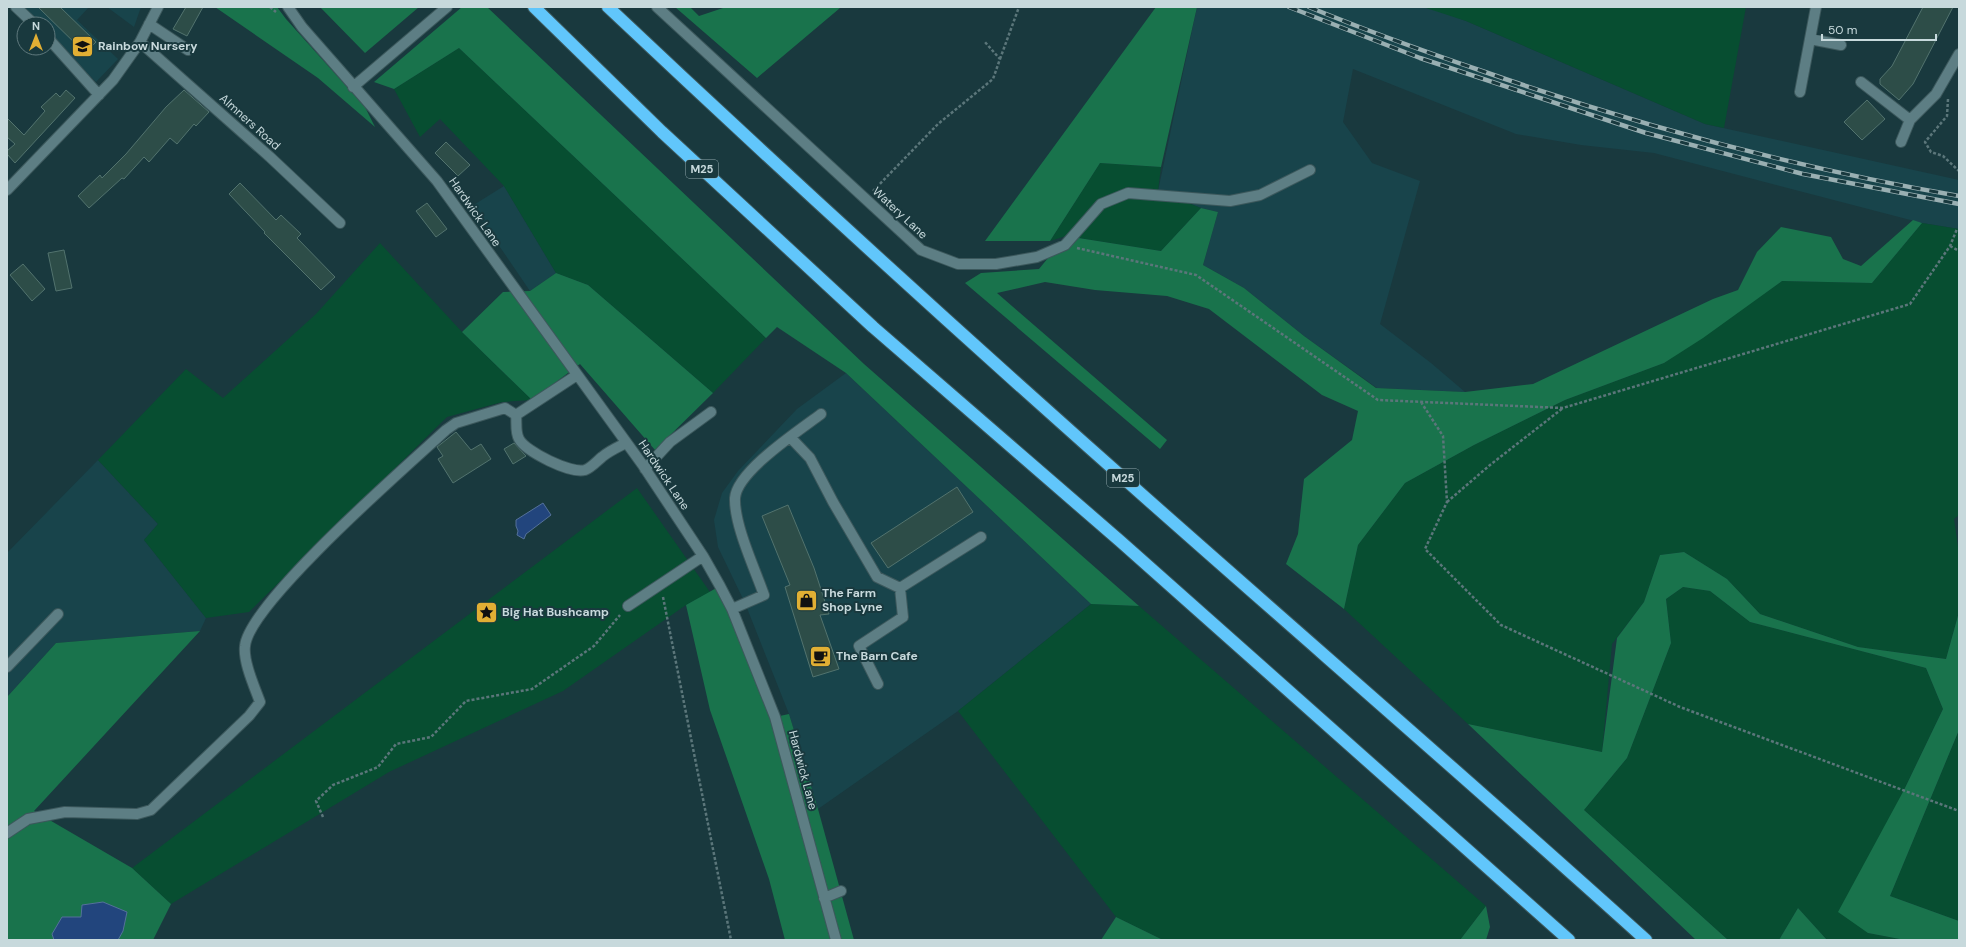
<svg xmlns="http://www.w3.org/2000/svg" width="1966" height="947" viewBox="0 0 1966 947" font-family="'DM Sans',sans-serif">
<rect width="100%" height="100%" fill="#19393e"/>
<path fill="#18444b" d="M22,7H89L77,20L118,59L96,82L48,33V24H39Z
M107,7H141L134,27Z
M1197,7H1423L1436,10L1466,21L1705,124L1959,180V229L1922,223L1654,153L1581,145L1516,134L1353,69L1343,122L1372,163L1420,181L1380,324L1431,363L1465,392L1377,388L1304,336L1244,288L1203,265L1218,212L1201,208L1158,191Z
M504,186L556,273L530,291L472,206Z
M846,373L1091,604L958,711L818,809L789,714L745,603L718,547L714,520L722,493L738,471L797,409Z
M98,460L158,524L144,540L206,618L200,631L56,643L7,697V553Z"/>
<path fill="#074e31" d="M1423,7H1746L1724,128L1705,124L1466,21Z
M459,48L766,338L713,393L588,285L556,273L504,186L440,119L420,137L394,89Z
M1100,163L1161,167L1158,191L1201,208L1161,251L1066,236L1050,241Z
M1922,223L1959,229V515L1954,519L1959,554V612L1946,659L1858,647L1760,614L1727,579L1684,552L1660,555L1644,602L1612,644L1602,752L1468,724L1344,609L1358,545L1405,483L1474,445L1565,400L1664,363L1782,281L1872,283Z
M380,243L462,332L532,400L502,402L447,417L249,612L206,618L144,540L158,524L98,460L186,369L223,398L316,314Z
M637,488L710,592L686,605L563,691L389,772L171,904L132,868Z
M1683,587L1710,591L1750,622L1926,668L1943,709L1904,790L1868,933L1905,940H1827L1798,908L1779,940H1728L1584,810L1627,758L1671,643L1666,599Z
M1091,604L1139,606L1486,906L1460,940H1163L1116,917L958,711Z
M1959,730V921L1890,896Z"/>
<path fill="#19734c" d="M215,7H277L286,19L365,107L375,127L318,78Z
M320,7H419L365,53Z
M462,7H487L864,364L1139,606L1091,604L846,373L777,327L766,338L459,48L394,89L374,82Z
M675,7H690L699,16L726,7H838L840,8L757,78Z
M1156,7H1197L1161,167L1100,163L1050,241H985Z
M1201,208L1218,212L1203,265L1244,288L1304,336L1376,388L1465,392L1533,384L1713,299L1738,290L1757,252L1781,227L1831,237L1843,259L1861,266L1913,220L1922,223L1872,283L1782,281L1703,338L1664,363L1565,400L1474,445L1405,483L1358,545L1344,609L1286,564L1298,534L1304,479L1352,440L1358,411L1322,395L1209,309L1167,296L1095,290L1045,282L997,293L1167,440L1160,449L965,283L981,273L1039,269L1066,236L1161,251Z
M556,273L588,285L713,393L655,450L580,364L532,400L462,332L503,292L530,291Z
M1684,552L1727,579L1760,614L1858,647L1946,659L1959,612V730L1890,896L1959,921V940H1905L1868,933L1838,912L1904,790L1943,709L1926,668L1750,622L1710,591L1683,587L1666,599L1671,643L1627,758L1584,810L1728,940H1696L1468,724L1602,752L1617,638L1644,602L1660,555Z
M720,586L775,717L789,714L818,809L854,940H785L769,879L710,710L686,605Z
M200,631L34,811L132,868L171,904L153,940H7V697L56,643Z
M1486,906L1490,927L1486,940H1460Z
M1798,908L1827,940H1779Z
M1116,917L1163,940H1101Z"/>
<path fill="#22457d" stroke="#54719a" d="M543,503L551,515L526,534L524,539L517,535L518,531L516,526V520Z
M103,902L127,912L123,931L118,940H54L52,934L62,917H81L82,905Z"/>
<path fill="#2d4d48" stroke="#52736e" d="M38,7H60L96,42L85,53Z
M186,7H203L187,36L173,29Z
M1923,7H1953L1913,84L1899,100L1880,84V79L1892,66Z
M66,90L75,98L15,163L7,154V151L15,144L7,137V118L24,135L45,111L41,107L56,93L60,97Z
M184,90L209,112L196,126L194,124L177,144L170,138L149,162L144,157L124,179L122,178L89,208L78,196L100,175L102,178L126,154L166,107Z
M1867,100L1885,119L1862,140L1844,122Z
M446,142L470,165L458,176L435,153Z
M240,183L276,220L281,215L301,234L297,238L335,277L321,290L264,233L265,232L229,194Z
M427,203L447,229L436,237L416,211Z
M64,250L72,288L56,291L48,253Z
M23,264L45,289L32,301L10,275Z
M456,432L471,450L481,444L491,459L453,483L438,459L443,456L437,447Z
M514,443L526,456L513,464L504,449Z
M957,487L973,512L888,568L871,543Z
M788,505L814,568L829,614L820,615L839,669L813,677L785,587L790,585L762,516Z"/>
<g fill="none" stroke-linecap="round" stroke-linejoin="round">
<defs>
<path id="minor" d="M16,7L34,24
M288,7L302,27L437,181L642,464L703,556L720,586L732,609L775,717L836,940
M657,7L921,250L958,264H996L1037,257L1065,245L1101,204L1128,193L1230,201L1260,195L1310,170
M149,24L188,50
M48,38L99,95
M1810,39L1841,45
M140,42L270,157L340,223
M1861,82L1910,120
M353,87L447,7
M1800,92L1816,7
M1901,142L1910,120L1936,94L1959,54
M7,190L113,80L140,42L158,7
M516,415L577,375
M790,437L810,458L833,502L877,577L900,588L981,537
M645,469L670,442L711,412
M628,606L703,556
M732,609L764,595C755,569 734,525 735,498C737,471 800,430 821,414
M7,667L58,614
M878,684L859,646L903,617L900,588
M7,833L28,819L65,812L137,814L151,810L249,716L260,702C255,688 243,662 245,646C249,603 408,465 446,430L456,423L505,408L516,415C517,423 515,432 519,439C526,452 571,474 585,470C591,468 597,461 602,457C609,451 618,447 626,443
M824,898L841,891"/>
<path id="highway" d="M534,7L662,132L873,327L1120,541L1569,940
M608,7C785,174 965,338 1147,499C1313,646 1481,791 1646,940"/>
</defs>
<use href="#minor" stroke="#3c585c" stroke-width="12"/>
<use href="#highway" stroke="#3c585c" stroke-width="14"/>
<path stroke="#5b767a" stroke-width="2.5" stroke-dasharray="3 2" stroke-linecap="butt" d="M270,7L276,12
M1000,59L1019,7
M1948,99L1947,116L1925,142L1931,152L1943,156L1959,171
M873,191L938,124L993,79L1000,59L984,41
M1950,246L1959,251
M1077,248L1196,275L1378,400L1563,408L1910,304L1950,246L1957,229
M1421,402L1443,436L1447,502L1425,549L1501,625L1680,707L1959,811
M1447,502L1490,465L1563,408
M663,597L731,940
M323,817L316,801L333,785L378,767L396,744L431,737L466,701L532,689L594,646L620,615"/>
<use href="#minor" stroke="#5d7e84" stroke-width="10"/>
<use href="#highway" stroke="#61c6fb" stroke-width="12"/>
<defs>
<path id="rail" d="M1289,7L1420,58L1646,133L1803,174L1959,204
M1309,7C1367,31 1426,52 1485,72C1640,126 1797,168 1959,196"/>
</defs>
<use href="#rail" stroke="#99afb2" stroke-width="4.5"/>
<use href="#rail" stroke="#19393e" stroke-width="3" stroke-dasharray="9" stroke-linecap="butt"/>
</g>
<defs>
<symbol id="school-square" viewBox="-11 -11 22 22"><rect x="-9" y="-9" width="18" height="18" rx="4" fill="#e1af34" stroke="#19393e"/><path d="M0-5L7-2L0 1L-7-2ZM-4 1L0 2.5L4 1V4Q0 6-4 4Z" fill="#111"/></symbol>
<symbol id="shop-square" viewBox="-11 -11 22 22"><rect x="-9" y="-9" width="18" height="18" rx="4" fill="#e1af34" stroke="#19393e"/><path d="M-5-2.5h2.3a2.7 3.5 0 0 1 5.4 0H5L5.5 6h-11ZM-1.5-2.5h3a1.5 2.3 0 0 0-3 0Z" fill="#111"/></symbol>
<symbol id="sight-square" viewBox="-11 -11 22 22"><rect x="-9" y="-9" width="18" height="18" rx="4" fill="#e1af34" stroke="#19393e"/><path d="M0-6L1.8-2.2L6-1.7L2.9 1.2L3.7 5.4L0 3.3L-3.7 5.4L-2.9 1.2L-6-1.7L-1.8-2.2Z" fill="#111"/></symbol>
<symbol id="cafe-square" viewBox="-11 -11 22 22"><rect x="-9" y="-9" width="18" height="18" rx="4" fill="#e1af34" stroke="#19393e"/><path d="M-5.5-4.5H6V0H3Q3 3.5 0 3.5H-2.5Q-5.5 3.5-5.5 0ZM3-3.2v2h1.7v-2ZM-6 4.5H4V6H-6Z" fill="#111"/></symbol>
</defs>
<g fill-rule="evenodd">
<use href="#school-square" x="70" y="34" width="25" height="25"/>
<use href="#shop-square" x="794" y="588" width="25" height="25"/>
<use href="#sight-square" x="474" y="600" width="25" height="25"/>
<use href="#cafe-square" x="808" y="644" width="25" height="25"/>
</g>
<g text-anchor="middle" dominant-baseline="central" stroke-width="4" stroke-linejoin="round" paint-order="stroke">
<g fill="#19393e" stroke="#93a9ad" stroke-width="1">
<rect x="686" y="160" width="32" height="18" rx="3"/>
<rect x="1107" y="469" width="32" height="18" rx="3"/>
</g>
<g font-size="11" font-weight="bold" fill="#c7d9dc">
<text x="702" y="169">M25</text>
<text x="1123" y="478">M25</text>
</g>
<g font-size="12" font-weight="bold" fill="#c7d9dc" stroke="#19393e" text-anchor="start">
<text x="98" y="46">Rainbow Nursery</text>
<text x="822" y="593">The Farm<tspan x="822" dy="14">Shop Lyne</tspan></text>
<text x="502" y="612">Big Hat Bushcamp</text>
<text x="836" y="656">The Barn Cafe</text>
</g>
<g font-size="12" fill="#c7d9dc" stroke="#19393e">
<text transform="translate(250 122) rotate(42)">Almners Road</text>
<text transform="translate(475 212) rotate(55)">Hardwick Lane</text>
<text transform="translate(900 213) rotate(43)">Watery Lane</text>
<text transform="translate(664 475) rotate(56)">Hardwick Lane</text>
<text transform="translate(803 770) rotate(75)">Hardwick Lane</text>
</g>
</g>
<rect width="1966" height="947" fill="none" stroke="#c7d9dc" stroke-width="16"/>
<g transform="translate(36 36)"><circle r="19" fill="#19393e" stroke="#5f797d"/>
<path d="M0-3L7 15L0 10L-7 15Z" fill="#e1af34"/>
<text y="-6" font-size="11" font-weight="bold" text-anchor="middle" fill="#c7d9dc">N</text>
</g>
<path d="M1822 34v6h114v-6" fill="none" stroke="#c7d9dc" stroke-width="2"/>
<text x="1828" y="34" font-size="12" fill="#c7d9dc" stroke="#19393e" stroke-width="3" paint-order="stroke">50 m</text>
</svg>
